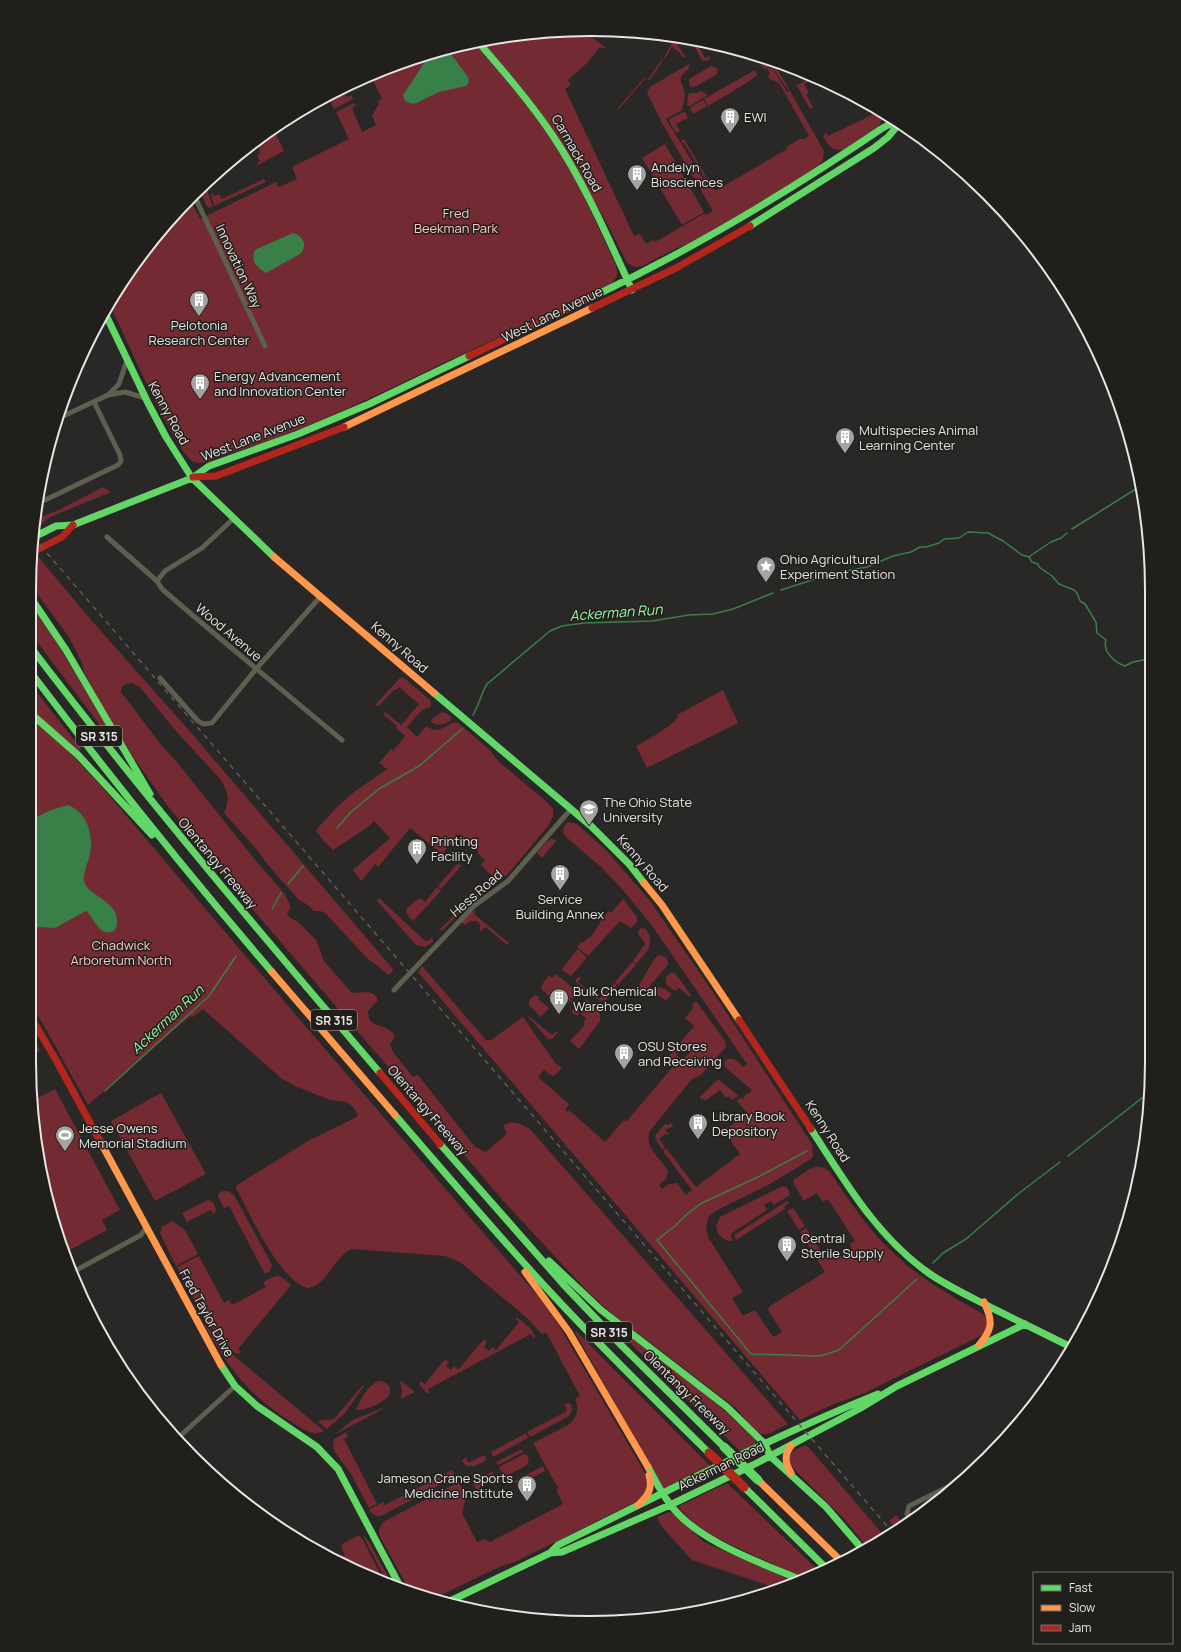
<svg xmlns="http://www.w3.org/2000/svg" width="1181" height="1652" viewBox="0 0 1181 1652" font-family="Manrope,sans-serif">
<rect width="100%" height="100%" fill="#292826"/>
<path fill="#732a33" d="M585,32L605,47L604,49L600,47L586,64L568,80L571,85L565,89L634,236L640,234L646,244L654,240L655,242L705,213L706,215L713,211L662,123L647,93L650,87L689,64L690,65L688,67L689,69C673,80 685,83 685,95C685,100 682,107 682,110L666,119L703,179L707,177L715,191L787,149L786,147L800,139H804L809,136L779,83L770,79L768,76L770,74L768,70L765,71L769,68L773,69L787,92L790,91L824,151L823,160L819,166L762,203L693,242L677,248L642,266L635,267L627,263L609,227L559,139L524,90L482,42L517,34Z
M673,38H674L685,57L683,58L679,52L672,47L665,58L664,57L671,45Z
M691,41H696L705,58L710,56V59L706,61L702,60Z
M475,44C500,73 526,101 548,133C575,173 594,219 615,263C619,273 618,278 609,285C550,312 492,341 433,368C365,401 297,434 224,455C215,458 203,466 194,462C176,455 121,327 109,303L168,220L190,199L200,219L276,182L279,187L297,179L292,167L349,139L336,112L354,103L356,105L352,108L362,132L376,125L372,115L379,104L377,102L382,99L371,76L410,59Z
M759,57L773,62L789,89L788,90L773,68L770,67L764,69L757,58Z
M662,59L663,60L650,80L645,79L619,109L618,108L644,78L648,79Z
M711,66L717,68L718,71L716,75L696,86L692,87L689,85V79Z
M755,70L757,75L748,82L708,106L704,99Z
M807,80L808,82L804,84L809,93L806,94L813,107L810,109L797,86H795Z
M343,89L346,97L351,95L353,99L334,109L328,96Z
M701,91L708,95L690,106L687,105L688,95L690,93H696Z
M703,100L707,106L693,114L690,109L691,107Z
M874,109C881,113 884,120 878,126L843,150C831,151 828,145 823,136L826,132L828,136L872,115L871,111Z
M683,112H685L688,118L676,124L680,131L676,133L669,121L670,119Z
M274,130L284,151L258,165L257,163L260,162L257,155L260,154L259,151L260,150L258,145L263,141L264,137Z
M684,139L706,176L704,177L686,146L681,141Z
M665,144L704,212L682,225L642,158Z
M264,179L266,182L214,206L211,194L213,193L214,196L219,194L222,199Z
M205,184L213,207L208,208L199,190Z
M103,487L111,492L50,517L35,530L36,519L61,509Z
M36,554L92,621L193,735L393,969L392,972L389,975L367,958L326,914L321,911H314L308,905L299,900L267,864L259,852L224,813C230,799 228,793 221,780L175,730L140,687L132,683L125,684L121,688V692L162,746L176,761L256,861L284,893L290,904V909L287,913L289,917L298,922L316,940L324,961L352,993C362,993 374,989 378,1000L368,1011C368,1031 386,1021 395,1036L390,1045L393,1052L413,1077L418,1075L475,1147L486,1152L507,1134L503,1126C512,1118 521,1125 530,1129L788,1424L768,1434H760L754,1430L736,1408L614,1315L588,1292L507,1205L235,889L167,805L133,757L102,706L84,672L82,663L69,637L30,584L32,557Z
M29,603L53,636L114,739L111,740L29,631Z
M400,678H404L430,700L431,704L430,707L422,710L407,727L417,737L426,726C440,736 444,724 457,722L490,750L498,761L547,802L553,809V816L549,825L506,876C495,881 489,873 481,865L485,860L477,853L479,852L459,834L442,854L410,828L378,867L375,864L361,881L353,870L390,838L374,821L368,827L333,850L322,839L316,830L337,807L354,792L387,769L379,763L391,749L393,751L405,736L396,728L397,726L383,714L385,712L401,725L419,704L399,687L396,690L395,689L379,706L375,705Z
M29,682L81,749L79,751L29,708Z
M723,690L738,723L647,768L636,746C647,740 671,727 678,717L677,715Z
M442,712L446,713L452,718L451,720C445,725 436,727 431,721L432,719Z
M29,717L65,747L101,786L301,1021L537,1295L558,1324L648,1478V1492L636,1502L517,1561L499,1567L435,1598L411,1593L379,1535V1530L383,1522L459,1482L466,1496L462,1513L477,1542L484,1539L490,1542L563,1504L556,1489L559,1488L556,1483H555L533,1443L570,1424C578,1415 579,1409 575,1399L580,1396L546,1332L542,1334L527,1318L460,1262L445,1256L352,1249C334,1256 328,1285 308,1288C279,1281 250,1214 236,1188L237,1185L308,1141L355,1118L358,1115L353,1107L346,1102L330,1100L295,1086L282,1079L203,1009L193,1017L190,1016L88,1105L43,1024L29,1002Z
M569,822L577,824L606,850L650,901L715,995L812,1144L813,1154L812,1158L803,1164L768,1185L717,1210L709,1216L706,1226L708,1237L743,1292L732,1298L743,1316L755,1310L773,1337L782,1332L768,1310L770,1306L825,1272L800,1232L806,1228L826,1259L832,1256L835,1260L852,1249L850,1244L855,1241L828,1199L823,1202L817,1193L805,1200H803L793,1182L795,1179C807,1171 817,1160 830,1172C851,1204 872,1235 901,1260C926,1282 955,1298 983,1314C990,1321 987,1326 984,1334L865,1393L831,1405L800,1420L418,972L422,966L486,1040H491L523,1017L556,1064L562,1068L554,1076L549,1074L544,1070L538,1077L569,1104L565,1110L567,1112L569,1110L605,1142L624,1120L626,1122L676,1063L669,1056L676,1048L677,1049L676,1054L682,1061L690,1052L680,1043L694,1026L685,1018L694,1007L692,1005L696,1001L725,1041L726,1047L701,1075L691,1080L650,1131C643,1148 662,1158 668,1172L666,1179L659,1185L662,1189L669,1184L677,1183L686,1195L692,1190L663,1151L666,1148L696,1187L740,1154L728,1137L733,1134L728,1128L747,1113L737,1101L741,1097L743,1099L747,1093L749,1094L752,1090L725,1067L724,1063C730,1054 738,1060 743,1067L747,1064L653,927L623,890L601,867L564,835C562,829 564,825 569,822Z
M551,839L556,840V841L542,858L537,853L546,842Z
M457,864L462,865L441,889L438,886Z
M437,887L441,891L413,921L408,916L406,910L415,901L421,898L425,902Z
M485,889L486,891L470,902L443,930L438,931L475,895Z
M379,898L424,940L428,941L432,937L433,942L425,947L416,945L377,901Z
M623,899L637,917V922L631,928L620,921L588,956L577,947L581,942L583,943L589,937L590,938L608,911L611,913Z
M476,911L474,914L509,943L507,945L486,927L480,932V925L477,921H470L465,925L461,922L471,912Z
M640,928L646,929C656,944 646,953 636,964L633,961L645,944L644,941L638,934Z
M578,949L587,958L571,976L561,970Z
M659,955L666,957L668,963L667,966L647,989L641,990L639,985L655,958Z
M632,962L636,965L618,985L615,982Z
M670,973H674L676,974L691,995L690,997L679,988L675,991L666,984V977Z
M556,974L578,992L572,999L561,990L543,991L541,986L549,975L552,978Z
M578,977L581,978L578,982L599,999L614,983L617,986L606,1000L600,1001L576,982V979Z
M658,987L663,988L672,994L666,1001L654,992Z
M544,991H561L579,1006V1014L577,1016L571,1012L576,1006L561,994L554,1001Z
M535,995L539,997L538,999L549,1008L541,1017L529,1005V1000Z
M586,999L600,1012V1021L579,1049L570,1041L585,1025L583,1023L586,1018L581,1014L580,1006Z
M525,1013L552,1035L556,1031L558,1032L552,1039H548Z
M29,1031L40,1050L37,1053H33L29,1050Z
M718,1079L739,1096L732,1100L729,1096L726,1098L720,1090L705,1101L704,1098L702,1100L700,1097Z
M33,1089L38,1098L55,1089L120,1210L102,1220L107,1230L64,1253L48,1207Z
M161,1093L206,1174L155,1201L111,1121Z
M666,1123L667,1125H669V1123L674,1126L665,1130L670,1135L666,1134L659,1139L665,1147L662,1150L655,1138L656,1134Z
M783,1186L788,1188L790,1195L774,1205L771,1201L764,1205L767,1210L732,1233L731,1237L733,1241C724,1242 717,1235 716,1226L720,1217Z
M223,1191H228L234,1195L272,1265L270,1271L265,1274L229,1206L224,1208L218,1196L219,1193Z
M208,1200C213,1200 215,1205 216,1210L214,1214L210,1210L187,1222L182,1213Z
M787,1201L789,1203L784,1207L785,1209L736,1240L734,1235Z
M793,1208L805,1226L799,1230L787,1211Z
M172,1221L185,1230L198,1254L176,1266L160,1233L162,1227Z
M199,1256L224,1303L229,1300L232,1305L266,1287L263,1282C278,1274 278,1273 291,1285L238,1349L241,1352L238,1355V1353L236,1354C208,1331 194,1298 177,1267Z
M518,1318L531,1329L535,1336L534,1339L531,1334L428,1389L430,1393H427L420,1385V1381L425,1384L445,1359L449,1362L446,1366L451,1370L454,1366L458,1370L484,1339L487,1342L484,1347L489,1351L493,1347L496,1350L519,1322L515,1319Z
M203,1322L227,1350L324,1431C312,1437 303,1429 293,1423C247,1394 229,1369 203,1322Z
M614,1325L709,1396L755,1439L756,1442L754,1446L741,1452L613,1326Z
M576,1331L711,1467L665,1488L662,1487L575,1332Z
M380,1381C385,1382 388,1383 390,1388C394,1401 365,1410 356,1410C360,1401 369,1382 380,1381Z
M400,1381H401L415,1392L401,1399L402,1391Z
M363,1385L364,1386L345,1413L327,1429L317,1421L334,1419Z
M568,1403L571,1404L572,1410L569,1416L530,1437L527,1432L567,1411L565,1404Z
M383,1408V1409L334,1435L353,1420Z
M346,1432L348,1437L344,1439L377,1504L369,1508L351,1474L334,1451L333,1444L334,1439Z
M526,1433L528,1438L493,1457L491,1452Z
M805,1445L810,1449L885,1537L867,1547L846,1521L792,1467L788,1457L790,1456L793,1451Z
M520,1450H523V1452L498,1465L496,1462Z
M524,1454H526L529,1459L527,1465L504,1477L499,1467Z
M484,1455L487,1460L475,1466H466L462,1461L466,1457L468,1463Z
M543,1466L545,1471L519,1485L517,1482L514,1483L513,1482Z
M452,1470L455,1476L453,1478L381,1516H376L369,1511L370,1509L383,1502L385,1505Z
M493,1471L494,1474L482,1480L480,1489L479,1490L475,1488L473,1482Z
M727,1483L820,1572L807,1580L710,1535L694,1523L679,1508V1506Z
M669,1512L673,1513L704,1542L797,1583L776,1588L692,1560L662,1527L657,1517Z
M896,1515L905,1526L898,1531L889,1521Z
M359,1535L363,1540L385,1583L342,1565L335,1560L345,1555L341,1546L342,1544Z
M363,1536L368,1540L393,1586L388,1584Z"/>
<path fill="#397f48" d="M448,50L468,77L469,82L466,86L439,92L414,104L407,102L404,99L403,95L430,54Z
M293,233C304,236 308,246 300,254L266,273C257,267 250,262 255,250Z
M68,805C87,812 94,835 90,854C88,863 83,872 84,881C86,895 119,901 117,922C117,927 116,931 111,932C99,935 93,918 87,911L84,912L55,928L40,927L29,929V821L51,810Z"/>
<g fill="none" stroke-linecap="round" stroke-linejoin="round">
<path stroke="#397f48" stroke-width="1.5" d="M1072,529L1139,487
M1030,556L1051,542L1061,538L1067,533
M781,590L831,574L867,567L893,556L911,552L920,547H926L939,543L944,539L959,538L968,532L988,533L1003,541L1022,555L1029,557L1032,562L1038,564L1039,567L1052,576L1059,584L1074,590L1077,593L1080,601L1085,604L1096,622L1097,633L1106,640C1102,651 1115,663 1125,666L1133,662L1148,659
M473,715C479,705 481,694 487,684L550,631L562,626L584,623L652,621L689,615L713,614L733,609L773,593
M337,828L351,812L379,789L419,766L462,729
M288,884L303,866
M272,909L281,893
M105,1091L209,996L236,956
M807,1151L758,1177L702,1203L687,1214L675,1226L657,1240L751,1354L816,1356L824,1355L839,1350L917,1279
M1068,1156L1151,1091
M933,1263L943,1253L966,1239L1018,1194L1060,1162"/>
<path stroke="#5e5f4e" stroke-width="5" d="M194,195L265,346
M109,394L119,384L127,360
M59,418L108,395L125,392L145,398
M38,499L40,500H45L118,465L121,461L120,455L94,402
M107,537L157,581L162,589C221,640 282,690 342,740
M157,581L165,571L202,548L233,519
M160,678L197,720L203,724L212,723L256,669L321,596
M394,990L474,906L508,881L571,809
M71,1273L141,1235L146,1228
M179,1437L235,1386
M912,1521L907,1514L909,1506L966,1478"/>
<path stroke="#63d668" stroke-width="7" d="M479,43C505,73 531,103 553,136C585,184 608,238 632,290
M750,226L874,148L888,137L899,124
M592,297C693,249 788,192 881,129L888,125L898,123
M104,311L148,403L166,437L192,478L274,557
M34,537L56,526L73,525L192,478L209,466L298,434L369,404L469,356
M29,595L66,650L150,794
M29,645C141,792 260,933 380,1073
M29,670C107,773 188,874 272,972
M434,693L591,826L630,865L644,883
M29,712L78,755L152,835
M395,1115C447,1175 498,1236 552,1294C603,1349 656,1401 709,1453
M811,1129C845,1182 878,1238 930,1274C949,1287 971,1297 992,1308C1018,1321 1045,1334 1071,1347
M440,1144L563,1284L622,1346L724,1447
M549,1261L601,1310L727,1407L765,1444L770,1456L826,1507L863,1550
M221,1365L235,1386L257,1406L317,1447L338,1469L402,1590
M648,1467C655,1480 661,1493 670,1504C696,1541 762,1563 803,1581
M744,1487L827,1569
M550,1553L562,1552L670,1505L753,1465L859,1409L897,1386L1025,1324
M448,1602L550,1553L558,1545C664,1493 769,1438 878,1394"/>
<path stroke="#ff974d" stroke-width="7" d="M344,427L592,308
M274,557L434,693
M644,883L662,905L739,1020
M272,972L395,1115
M100,1141L221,1365
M525,1272L569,1332L648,1467
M979,1345C993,1329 993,1321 984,1302
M791,1446C784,1455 785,1463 791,1473
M758,1480L841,1561
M638,1505C648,1496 653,1489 649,1475"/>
<path stroke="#b3261e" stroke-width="7" d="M592,308L676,268L750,226
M469,356L592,297
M193,477L216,476L344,427
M33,552L62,537L73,525
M29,1014L56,1060L100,1141
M739,1020L811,1129
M380,1073L440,1144"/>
<path stroke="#5e5e55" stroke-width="1.5" stroke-dasharray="5 5" stroke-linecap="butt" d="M34,538L893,1533"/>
<path stroke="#63d668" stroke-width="9" d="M724,1447L758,1480"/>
<path stroke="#b3261e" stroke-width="9" d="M709,1453L744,1487"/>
</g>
<defs>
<symbol id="building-pin" viewBox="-11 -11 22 30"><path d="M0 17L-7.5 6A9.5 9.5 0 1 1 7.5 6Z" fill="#a4a4a2" stroke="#211f1c"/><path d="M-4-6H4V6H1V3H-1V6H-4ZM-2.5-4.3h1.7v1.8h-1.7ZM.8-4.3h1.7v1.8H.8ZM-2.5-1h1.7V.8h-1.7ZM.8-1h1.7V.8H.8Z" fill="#fff"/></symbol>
<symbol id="sight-pin" viewBox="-11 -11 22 30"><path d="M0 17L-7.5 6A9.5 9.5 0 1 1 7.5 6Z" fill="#a4a4a2" stroke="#211f1c"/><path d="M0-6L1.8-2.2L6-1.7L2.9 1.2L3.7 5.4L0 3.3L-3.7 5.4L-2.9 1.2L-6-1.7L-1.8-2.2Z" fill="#fff"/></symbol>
<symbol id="university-pin" viewBox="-11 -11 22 30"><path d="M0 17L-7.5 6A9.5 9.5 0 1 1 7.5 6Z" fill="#a4a4a2" stroke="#211f1c"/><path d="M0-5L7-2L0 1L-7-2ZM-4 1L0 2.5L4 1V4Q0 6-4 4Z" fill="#fff"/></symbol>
<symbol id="stadium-pin" viewBox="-11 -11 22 30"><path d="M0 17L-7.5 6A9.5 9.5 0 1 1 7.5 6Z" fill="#a4a4a2" stroke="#211f1c"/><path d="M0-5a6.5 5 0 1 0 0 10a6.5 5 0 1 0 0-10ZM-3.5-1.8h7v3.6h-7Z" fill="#fff"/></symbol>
</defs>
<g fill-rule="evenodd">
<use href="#building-pin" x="719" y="106" width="22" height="30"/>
<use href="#building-pin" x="626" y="163" width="22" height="30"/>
<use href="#building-pin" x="188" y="289" width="22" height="30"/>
<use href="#building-pin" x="189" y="372" width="22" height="30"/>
<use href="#building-pin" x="834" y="426" width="22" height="30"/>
<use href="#sight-pin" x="755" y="555" width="22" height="30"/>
<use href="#university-pin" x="578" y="798" width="22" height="30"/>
<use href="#building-pin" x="406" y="837" width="22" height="30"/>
<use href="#building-pin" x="549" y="863" width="22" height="30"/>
<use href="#building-pin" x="548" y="987" width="22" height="30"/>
<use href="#building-pin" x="613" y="1042" width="22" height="30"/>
<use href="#building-pin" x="687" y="1112" width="22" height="30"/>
<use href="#stadium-pin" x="54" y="1124" width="22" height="30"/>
<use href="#building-pin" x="776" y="1234" width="22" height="30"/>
<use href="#building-pin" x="516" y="1474" width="22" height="30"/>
</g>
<g text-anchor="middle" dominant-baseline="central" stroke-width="3" stroke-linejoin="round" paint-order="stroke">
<g fill="#211f1c" stroke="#acaaa8" stroke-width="1">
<rect x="76" y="726" width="46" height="20" rx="3"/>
<rect x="311" y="1010" width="46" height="20" rx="3"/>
<rect x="586" y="1322" width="46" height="20" rx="3"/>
</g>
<g font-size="12" font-weight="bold" fill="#e7e6e4">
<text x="99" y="736">SR 315</text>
<text x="334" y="1020">SR 315</text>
<text x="609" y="1332">SR 315</text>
</g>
<g font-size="13" fill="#e7e6e4" stroke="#211f1c" text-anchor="start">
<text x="744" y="117">EWI</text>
<text x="651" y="167">Andelyn<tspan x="651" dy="15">Biosciences</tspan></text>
<text x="199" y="325" text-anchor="middle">Pelotonia<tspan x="199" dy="15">Research Center</tspan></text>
<text x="214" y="376">Energy Advancement<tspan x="214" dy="15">and Innovation Center</tspan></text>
<text x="859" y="430">Multispecies Animal<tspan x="859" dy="15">Learning Center</tspan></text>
<text x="780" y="559">Ohio Agricultural<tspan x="780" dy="15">Experiment Station</tspan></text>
<text x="603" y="802">The Ohio State<tspan x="603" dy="15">University</tspan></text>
<text x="431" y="841">Printing<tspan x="431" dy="15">Facility</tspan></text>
<text x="560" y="899" text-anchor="middle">Service<tspan x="560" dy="15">Building Annex</tspan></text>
<text x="573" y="991">Bulk Chemical<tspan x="573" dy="15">Warehouse</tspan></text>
<text x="638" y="1046">OSU Stores<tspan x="638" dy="15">and Receiving</tspan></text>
<text x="712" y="1116">Library Book<tspan x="712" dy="15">Depository</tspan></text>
<text x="79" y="1128">Jesse Owens<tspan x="79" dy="15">Memorial Stadium</tspan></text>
<text x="801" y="1238">Central<tspan x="801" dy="15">Sterile Supply</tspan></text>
<text x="513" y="1478" text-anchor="end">Jameson Crane Sports<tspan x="513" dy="15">Medicine Institute</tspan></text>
</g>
<g font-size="13" fill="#e7e6e4" stroke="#211f1c">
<text transform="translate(577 153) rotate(60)">Carmack Road</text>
<text transform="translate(239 266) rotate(65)">Innovation Way</text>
<text transform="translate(552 314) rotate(-26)">West Lane Avenue</text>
<text transform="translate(169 413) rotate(61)">Kenny Road</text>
<text transform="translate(253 437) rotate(-21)">West Lane Avenue</text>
<text transform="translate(229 632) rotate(40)">Wood Avenue</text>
<text transform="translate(400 647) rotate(41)">Kenny Road</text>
<text transform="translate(218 863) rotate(50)">Olentangy Freeway</text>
<text transform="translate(643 863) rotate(49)">Kenny Road</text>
<text transform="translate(476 893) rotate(-41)">Hess Road</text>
<text transform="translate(428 1110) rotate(49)">Olentangy Freeway</text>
<text transform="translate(828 1131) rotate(57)">Kenny Road</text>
<text transform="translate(207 1313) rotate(61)">Fred Taylor Drive</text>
<text transform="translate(687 1392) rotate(44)">Olentangy Freeway</text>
<text transform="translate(721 1466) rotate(-26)">Ackerman Road</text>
</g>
<g font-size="13" fill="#fdc9ca" stroke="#211f1c">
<text x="456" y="213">Fred<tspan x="456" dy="15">Beekman Park</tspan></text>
<text x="121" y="945">Chadwick<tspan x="121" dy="15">Arboretum North</tspan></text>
</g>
<g font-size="14" font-style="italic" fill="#97fca7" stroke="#211f1c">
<text transform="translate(616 612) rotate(-4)">Ackerman Run</text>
<text transform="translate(167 1019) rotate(-43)">Ackerman Run</text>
</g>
</g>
<path d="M0 0H1181V1652H0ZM590 36H591A554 554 0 0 1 1145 590V1062A554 554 0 0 1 591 1616H590A554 554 0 0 1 36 1062V590A554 554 0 0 1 590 36Z" fill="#211f1c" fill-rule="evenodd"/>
<path fill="none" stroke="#e7e6e4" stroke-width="2" d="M590 36H591A554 554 0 0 1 1145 590V1062A554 554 0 0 1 591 1616H590A554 554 0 0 1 36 1062V590A554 554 0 0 1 590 36Z"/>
<rect x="1033" y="1572" width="140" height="72" fill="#211f1c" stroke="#706f6c"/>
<rect x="1041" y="1585" width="20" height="6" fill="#63d668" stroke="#706f6c"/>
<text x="1069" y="1592" font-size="12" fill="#e7e6e4">Fast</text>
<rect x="1041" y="1605" width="20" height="6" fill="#ff974d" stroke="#706f6c"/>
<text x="1069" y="1612" font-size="12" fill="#e7e6e4">Slow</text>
<rect x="1041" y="1625" width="20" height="6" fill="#b3261e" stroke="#706f6c"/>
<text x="1069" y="1632" font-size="12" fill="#e7e6e4">Jam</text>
</svg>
